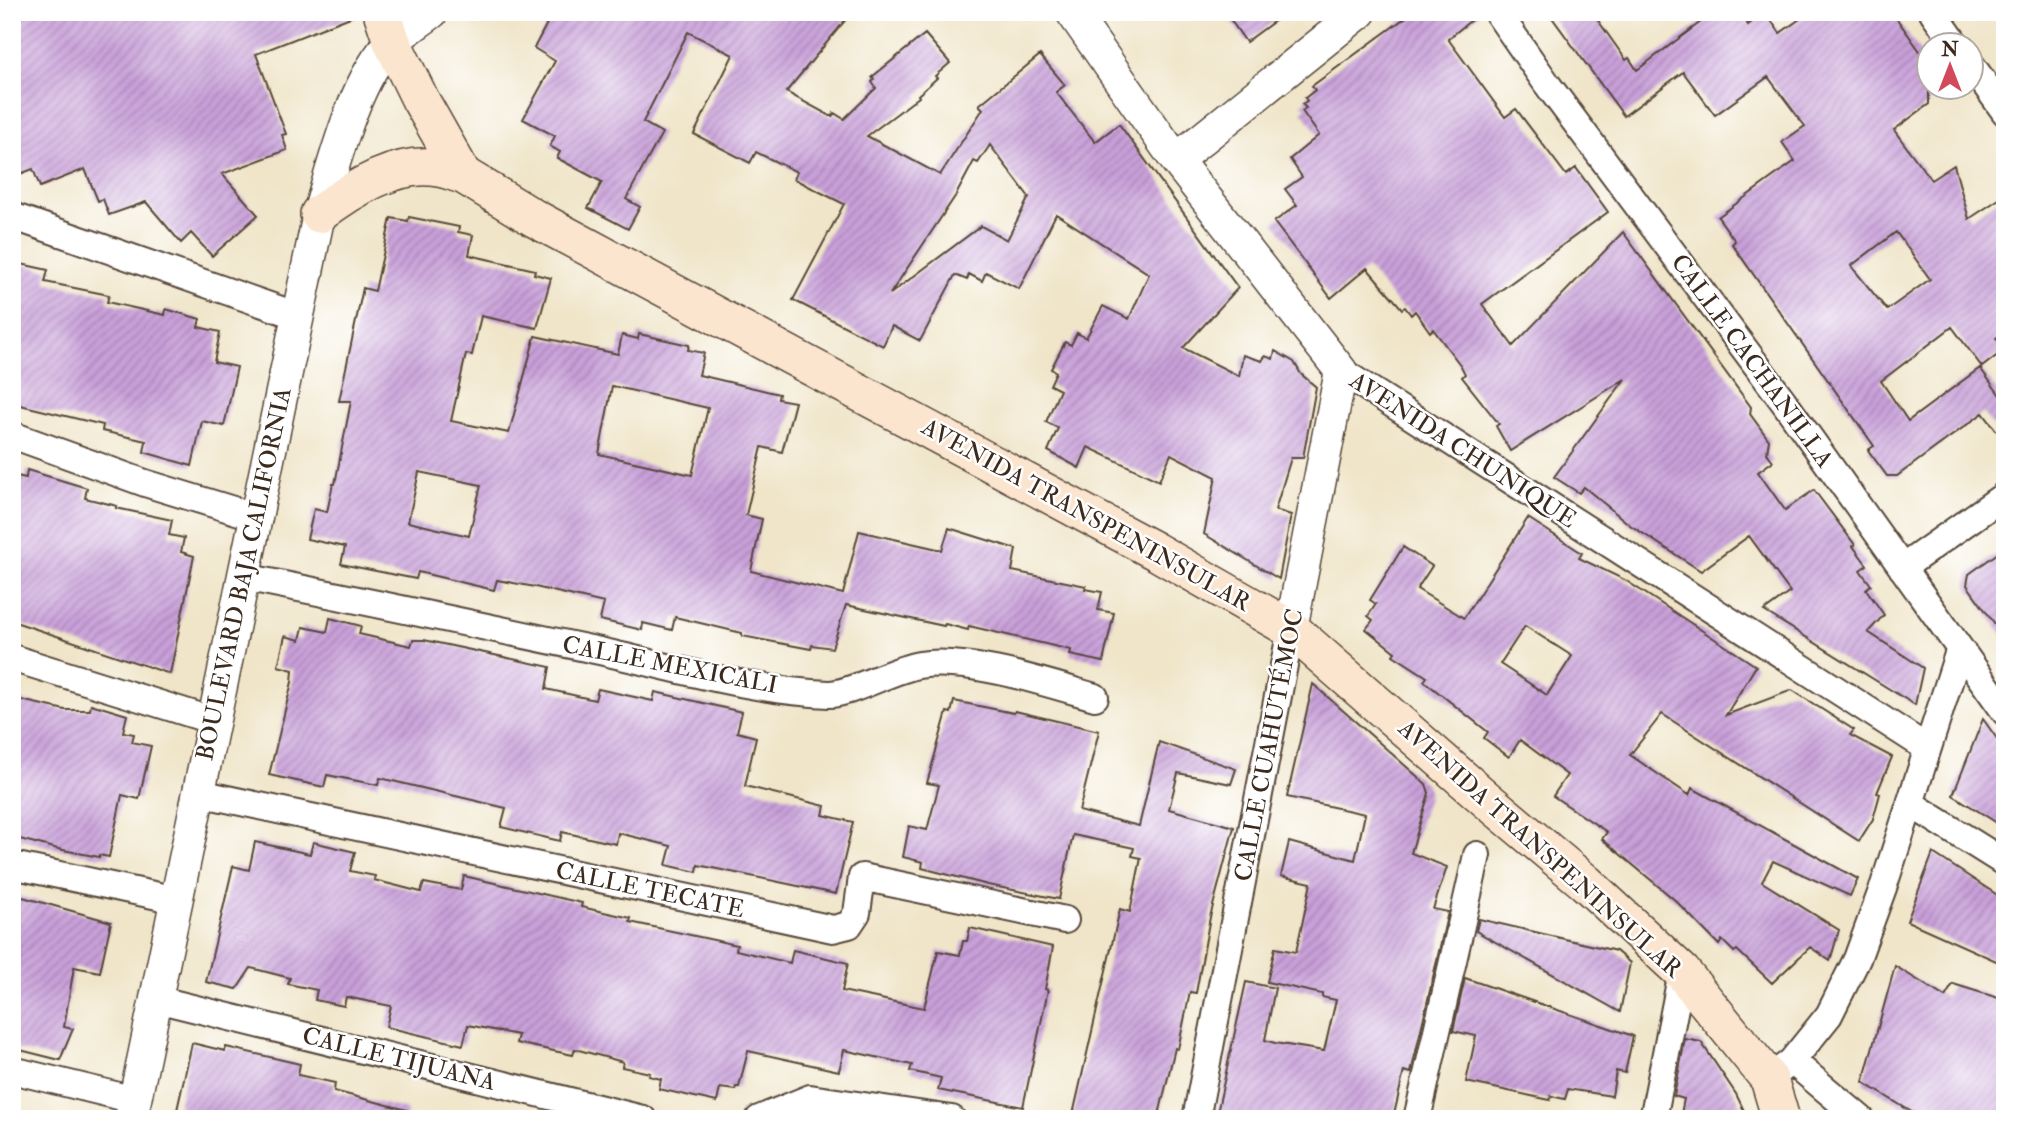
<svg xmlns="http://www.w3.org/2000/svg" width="2017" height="1131" viewBox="0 0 2017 1131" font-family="'IM FELL Double Pica',serif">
<defs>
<pattern id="building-hatch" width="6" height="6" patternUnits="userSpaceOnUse" patternTransform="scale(1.75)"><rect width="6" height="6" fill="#c9a0da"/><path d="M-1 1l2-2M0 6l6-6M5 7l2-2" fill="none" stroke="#a483b0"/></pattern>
</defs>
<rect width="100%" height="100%" fill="#fff"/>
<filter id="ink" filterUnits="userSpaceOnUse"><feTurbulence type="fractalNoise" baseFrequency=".0143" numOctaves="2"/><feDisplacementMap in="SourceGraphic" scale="14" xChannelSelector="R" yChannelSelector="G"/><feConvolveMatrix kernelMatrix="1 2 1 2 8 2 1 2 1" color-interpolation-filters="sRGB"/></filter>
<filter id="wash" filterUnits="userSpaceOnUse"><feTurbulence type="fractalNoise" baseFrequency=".00686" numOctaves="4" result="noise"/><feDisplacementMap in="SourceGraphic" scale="28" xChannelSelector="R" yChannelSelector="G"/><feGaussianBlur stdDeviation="1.57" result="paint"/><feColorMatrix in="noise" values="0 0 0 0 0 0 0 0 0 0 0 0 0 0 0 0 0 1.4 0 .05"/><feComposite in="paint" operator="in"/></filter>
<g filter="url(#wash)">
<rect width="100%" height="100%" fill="#f0e5c9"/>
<g id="blocks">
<path fill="url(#building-hatch)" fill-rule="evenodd" d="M12,12H358V14L256,54L286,134L282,135L287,150L222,174L258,215L212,256L191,233L181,243L146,202L109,215L103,199L98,201L85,169L40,187L33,169L12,177Z
M553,12H852L786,92L832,117L834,113L844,119L876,88L872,82L874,80L872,77L925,34L950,63L935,76L937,78L918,95L919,97L867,136L940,175L983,109L979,105L1040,55L1065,85L1056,92L1095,142L1119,124L1238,288L1183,348L1239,376L1243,355L1262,361L1265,356L1273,359L1275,351L1294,362L1301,374L1316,387L1303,458H1291L1275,510L1291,515L1279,579L1204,534L1216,477L1171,454L1159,481L1088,447L1079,468L1048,451L1058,428L1046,422L1060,390L1050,385L1056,372L1051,369L1065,342L1071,345L1077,333L1086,338L1103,306L1129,319L1149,274L1056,214L1019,289L986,272L982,281L969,274L967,280L955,275L920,341L892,326L883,346L793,300L844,204L794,179L797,172L756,152L750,163L694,134L733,55L688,32L643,122L662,133L626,199L640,207L628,229L588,208L602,182L557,158L560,152L550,146L555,136L523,119L555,61L534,48ZM990,145L1029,197L1007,240L981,226L890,294L956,195L974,161L978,163Z
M1225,12H1287L1246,42Z
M1413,12H1481L1448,39L1505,117L1516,109L1566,175L1576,168L1608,212L1482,304L1513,346L1623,232L1751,407L1750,414L1769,440L1767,453L1773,461L1758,472L1785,510L1814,490L1855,545L1853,546L1867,565L1860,570L1871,585L1866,589L1884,615L1868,632L1923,668L1915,705L1764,611L1790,592L1749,536L1701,571L1630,525L1584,487L1579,493L1554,477L1625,379L1510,451L1496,426L1499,424L1462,377L1465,374L1461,366L1433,329L1430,332L1415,311L1411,315L1405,307L1402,309L1367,268L1331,298L1274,222L1297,205L1285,189L1302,177L1290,159L1319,135L1302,111L1306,108L1302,104L1307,101L1305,98L1315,90L1312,86Z
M1548,12H1592L1626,60L1629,58L1637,70L1714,12H1739L1748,25L1765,12L1780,33L1810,12H1892L1929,64V104L1894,130L1931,180L1954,165L1969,219L2005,195V332L1996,338L2004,350L1982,367L1952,327L1881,381L1908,421L1980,368L2005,402V442L1983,413L1897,476H1887L1868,450L1874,446L1732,244L1735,241L1718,217L1795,161L1782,142L1805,126L1801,121L1768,77L1715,115L1683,72L1624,116ZM1896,232L1930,279L1887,310L1851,266Z
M409,217L459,227L458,232L473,235L469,255L535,270L534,274L551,278L537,328L481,316L472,355L466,354L451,421L509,433L535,336L618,354L622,335L638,339L639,334L689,345L688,350L704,353L699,375L779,394L778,399L795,402L782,452L762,447L746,515L762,519L751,571L843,594L859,531L942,550L949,528L1016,549L1012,571L1086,586L1085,589L1102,592L1098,610L1114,613L1103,662L1070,655L1071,650L969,626L968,630L945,624L944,626L846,605L832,648L812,645L811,649L742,636V633L675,617L672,630L643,623L642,630L600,620L604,603L535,587L497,580L494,590L418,572L416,579L341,564L345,547L307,539L314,509L327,512L333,484H335L351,401H339L363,288L375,291L391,218L408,221ZM612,386L708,408L692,475L599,454ZM419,472L481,485L469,536L408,522Z
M12,262L48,270L45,282L109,295L107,302L165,315L166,309L200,319L198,327L220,332L214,362L237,367L224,426L202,421L192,466L144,452L146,441L102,431L103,425L16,404L17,397L12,396Z
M27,470L87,488L85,498L117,506L116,508L172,520L169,535L184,538L181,552L194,556L170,674L12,621V475L26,478Z
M1528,518L1582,553L1579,558L1625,580L1756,666L1726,715L1792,690L1854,730L1850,735L1892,757L1877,793L1880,794L1873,819L1859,841L1662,714L1630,755L1689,795L1692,788L1858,879L1850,896L1773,861L1762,882L1839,930L1830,961L1810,947L1772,983L1737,950L1734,952L1722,940L1719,945L1676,901L1602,839L1607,832L1553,796L1567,775L1520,740L1509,757L1484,738L1488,732L1424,681L1427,677L1393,655L1395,652L1366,629L1373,620L1368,616L1376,604L1370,600L1403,547L1432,566L1417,589L1464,618ZM1525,626L1572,656L1547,695L1500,664Z
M2005,548V638L1967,585L1969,574Z
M330,618L361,626L359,634L411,646L413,640H424L550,667L546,689L595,700L598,689L653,701L655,692L742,712L737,732L756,737L745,786L825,806L823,815L853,822L836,894L698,865L697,872L666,865L671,846L618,833L616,844L562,832L560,841L501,827L506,808L380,778L378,785L327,775L324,787L269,775L292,682L293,670L278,666L285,636L300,640L303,627L327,632Z
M1313,684L1426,784L1429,793L1411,853L1447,867L1433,909L1448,912L1411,1073L1404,1071L1393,1119H1240L1217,1113L1246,982L1275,988L1265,1040L1275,1043L1324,1051L1336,1000L1322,997V994L1267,982L1275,948L1296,952L1311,883L1281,876L1289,842L1355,860L1365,814L1287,797Z
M12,698L65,710H90L91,704L127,715L123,732L134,734L132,742L151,746L139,799L122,795L109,857L99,855V857L58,849L12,837Z
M954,701L1014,713L1015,711L1099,731L1079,811L1139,826L1159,742L1236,769L1231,784L1178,773L1169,809L1234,827L1210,917L1196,993L1190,992L1178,1049L1175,1048L1158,1119H1072L1120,909L1130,912L1141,858L1132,856L1134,848L1073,835L1059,899L988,885L922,868L923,862L903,857L909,826L927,830L939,785L927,783L947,712L951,713Z
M1983,719L2005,750V828L1953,795Z
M255,842L310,854L313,842L355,852L350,871L375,876L374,880L421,892L424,883L461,890L464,876L582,903L581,907L631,918L630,922L737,945L736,950L790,963L793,950L848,963L842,991L924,1008L938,951L960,955L963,941H967L970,928L1053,947L1045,989L1048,990L1023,1107L938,1090L941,1078L910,1071L912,1065L844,1050L839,1071L748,1051L739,1087H736L735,1090L720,1088L717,1102L659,1089L661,1079L649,1076L650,1073L622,1067L623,1062L575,1049L573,1055L516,1043L518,1035L468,1025L463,1045L386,1027L391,1006L346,997L344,1006L315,1000L317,990L288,984L290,978L251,968L237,989L206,982L233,866L249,870Z
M1933,853L2005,900V965L1907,921Z
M12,894L111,922L100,972L74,967L64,1027L73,1029L60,1060L12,1048Z
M1479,919L1616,951L1630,963L1620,1012L1476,931Z
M1895,966L1945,997L1953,984L2005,1000V1119H1923L1863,1082Z
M1465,978L1633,1036L1625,1073L1616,1071L1612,1096L1568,1089L1565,1099L1551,1096L1550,1100L1466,1082L1476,1036L1453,1031Z
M1685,1039L1701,1042L1736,1094L1748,1119H1680L1684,1099L1674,1096Z
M192,1043L225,1051L226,1047L300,1064L298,1075L335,1083L334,1091L407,1110L406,1119H175Z"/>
</g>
</g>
<g filter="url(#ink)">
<use href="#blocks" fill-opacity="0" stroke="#564638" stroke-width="2"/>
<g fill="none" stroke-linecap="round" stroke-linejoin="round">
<defs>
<path id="minor" d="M1497,12L1547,84L1784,402L2005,712
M1933,12L1957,46
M1972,66L2005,112
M12,216L298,316
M1341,371L1927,748
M12,435L145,483L256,517
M1902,568L2005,495
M244,577C361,600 478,625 595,650C672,667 750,691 829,694C851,694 893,669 919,665C968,657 1046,683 1095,697
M12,658L214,721
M199,793L833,929L849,925L857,913L862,877L1065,920
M1911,804L2005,863
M12,865L177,900
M156,999L643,1119
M1792,1061L1861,1119
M12,1070L135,1100
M1769,1079L1792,1061L1829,1015L1857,959L1884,885L1959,651
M759,1119L810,1098L952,1119
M1196,1119L1291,629
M1417,1119L1477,855
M1653,1119L1682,972"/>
<path id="tertiary" d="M1072,12L1176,160L1341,371L1291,629
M1176,160L1360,12
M131,1119L319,214C333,166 356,75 393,41C405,31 419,22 432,12"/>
<path id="secondary" d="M382,12L392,42L420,99L463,175L534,218L1155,551L1291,629L1487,800L1586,883L1682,972L1769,1079L1781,1119
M319,214C348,192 392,164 430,167C441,167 452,172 463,175"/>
</defs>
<use href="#minor" stroke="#564638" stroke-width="30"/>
<use href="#tertiary" stroke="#564638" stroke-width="35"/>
<use href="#secondary" stroke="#564638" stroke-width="40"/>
<use href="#minor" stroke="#fff" stroke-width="26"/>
<use href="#tertiary" stroke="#fff" stroke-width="32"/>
<use href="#secondary" stroke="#fbe5cf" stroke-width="37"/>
</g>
</g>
<g text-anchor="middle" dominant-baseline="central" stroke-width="5" stroke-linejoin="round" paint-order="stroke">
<g font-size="24" fill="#3b2a1e" stroke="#fff">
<text transform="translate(1752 361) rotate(54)">CALLE CACHANILLA</text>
<text transform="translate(1463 450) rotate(33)">AVENIDA CHUNIQUE</text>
<text transform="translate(1086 515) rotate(29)">AVENIDA TRANSPENINSULAR</text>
<text transform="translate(244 574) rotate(-78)">BOULEVARD BAJA CALIFORNIA</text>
<text transform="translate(670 665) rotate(11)">CALLE MEXICALI</text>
<text transform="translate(1269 745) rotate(-79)">CALLE CUAHUTÉMOC</text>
<text transform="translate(1540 849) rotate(42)">AVENIDA TRANSPENINSULAR</text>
<text transform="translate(650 890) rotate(12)">CALLE TECATE</text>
<text transform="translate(399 1059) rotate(14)">CALLE TIJUANA</text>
</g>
</g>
<rect width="2017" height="1131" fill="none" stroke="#fff" stroke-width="42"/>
<g transform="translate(1950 66)"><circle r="33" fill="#ffffff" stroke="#b1aaa5" stroke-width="2"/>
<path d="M0-5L12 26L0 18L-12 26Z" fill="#d1495b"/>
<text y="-10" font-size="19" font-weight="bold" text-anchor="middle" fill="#3b2a1e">N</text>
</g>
</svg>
